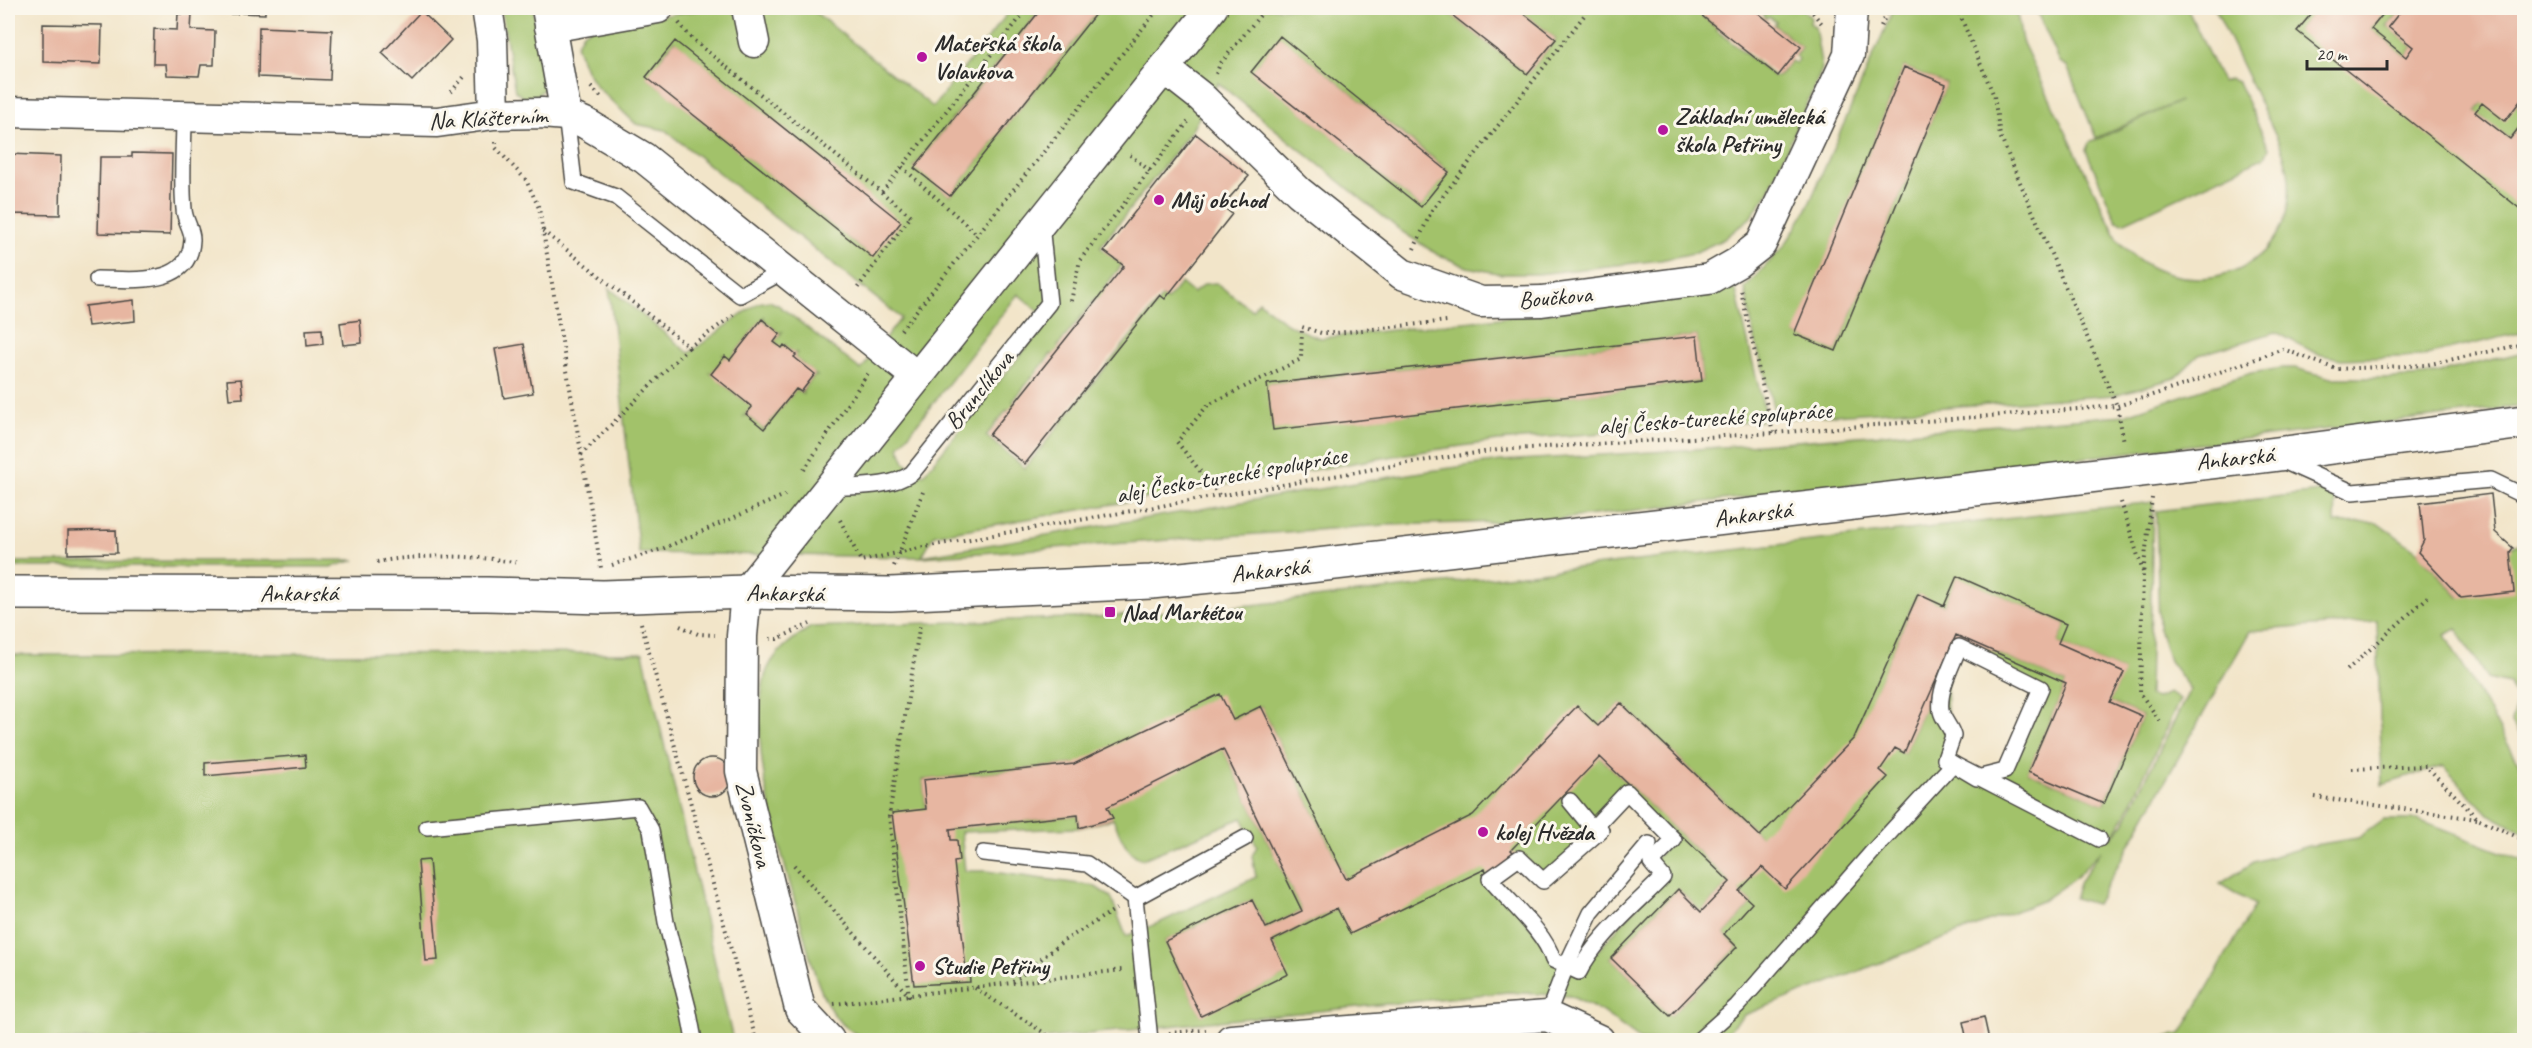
<svg xmlns="http://www.w3.org/2000/svg" width="2532" height="1048" viewBox="0 0 2532 1048" font-family="Caveat,sans-serif">
<rect width="100%" height="100%" fill="#fbf7ec"/>
<filter id="ink" filterUnits="userSpaceOnUse"><feTurbulence type="fractalNoise" baseFrequency=".0167" numOctaves="2"/><feDisplacementMap in="SourceGraphic" scale="12" xChannelSelector="R" yChannelSelector="G"/><feConvolveMatrix kernelMatrix="1 2 1 2 8 2 1 2 1" color-interpolation-filters="sRGB"/></filter>
<filter id="wash" filterUnits="userSpaceOnUse"><feTurbulence type="fractalNoise" baseFrequency=".008" numOctaves="4" result="noise"/><feDisplacementMap in="SourceGraphic" scale="24" xChannelSelector="R" yChannelSelector="G"/><feGaussianBlur stdDeviation="1.35" result="paint"/><feColorMatrix in="noise" values="0 0 0 0 0 0 0 0 0 0 0 0 0 0 0 0 0 1.4 0 .05"/><feComposite in="paint" operator="in"/></filter>
<g filter="url(#wash)">
<rect width="100%" height="100%" fill="#f2e5c9"/>
<path fill="#a2c26a" stroke="#66764a" stroke-width="1.5" fill-rule="evenodd" d="M501,8H533L546,82C543,93 535,99 524,98L515,91Z
M711,8H728L736,14L759,8H810L933,107L1012,8H1042L914,167L950,196L1100,8H1443L1527,74L1556,39L1517,8H1692L1717,28L1716,30L1775,77L1779,76L1791,61L1795,64L1799,59L1795,56L1801,47L1774,25L1776,22L1769,17L1766,19L1764,17L1765,15L1756,8H1802L1811,18L1810,23L1815,27L1822,69L1769,191L1750,218L1724,239L1694,253L1661,260L1538,274H1502L1467,267L1435,253L1401,231L1218,83L1192,130L1100,247L1122,265L1103,289L1105,291L1098,299L1096,298L1058,346L1060,347L1053,355L1051,354L1013,401L1015,403L1009,411L1007,410L986,436L1025,468L1162,297L1167,300L1181,283L1193,293L1205,284L1216,283L1252,310L1259,301C1279,320 1295,330 1321,338L1688,297L1730,287L1736,291L1765,414L1761,421L1498,441L1412,453L934,535L922,556L1415,473L1501,461L1684,450L2124,415L2251,373L2282,368H2295L2331,378H2393L2424,376L2524,352V406L1543,521L1386,525L921,557L639,553L609,288L689,353L758,303L769,301L778,305L861,370L901,318L665,130L636,124L597,87L586,70L576,45L583,33L592,27ZM1280,37L1449,171L1421,207L1252,72ZM674,41L900,222L872,257L647,77ZM1018,294L1049,320L923,475L905,462L899,447ZM764,317V320L779,333L782,332L774,342L782,348L786,344L785,346L795,354L797,352L794,357L817,376H814L802,391L803,394L796,389L762,431L763,428L747,415L744,416L752,407L709,372L712,373L724,358L723,355L730,360ZM1697,336L1702,381L1273,429L1268,384Z
M1894,8H2016L2022,41L2118,240C2177,312 2296,276 2289,180C2287,154 2273,130 2262,107C2246,74 2231,41 2215,8H2317L2298,30L2524,210V332L2422,356L2341,359L2317,354L2276,332L2199,355L2175,378L2115,395L1778,419L1775,414L1753,332L1745,288L1785,245L1806,211ZM1904,67L1946,84L1836,351L1795,334Z
M2035,8H2187L2222,82L2229,79L2238,82L2269,148L2265,157L2123,223L2116,221L2086,150L2089,143L2180,101L2096,138L2067,66L2060,62Z
M2388,8H2403L2387,26L2413,47L2406,57L2371,29Z
M2524,96V121L2510,139L2475,112L2482,103L2515,108Z
M2336,490L2335,523L2377,522L2418,552L2459,597L2480,594L2512,546L2524,543V744L2511,721L2518,700L2509,684L2487,679L2457,629L2445,635L2524,772V833L2487,813L2443,766L2382,785L2377,621L2250,631L2096,904L2074,898L2080,881L2101,851L2075,878L2042,901L1744,1015L1719,1040H1641L1601,1011L1570,996L1508,992L1028,1040H867C855,1035 839,1023 832,1012C813,981 807,943 797,909C778,839 747,748 765,676C771,654 792,639 811,627L1096,617L1252,605L2153,502L2149,696L2157,698L2169,693L2180,699L2125,816L2111,839L2124,823L2190,689L2169,661L2159,629L2156,511ZM1957,577L2066,624L2058,643L2123,672L2110,702L2142,716L2104,804L2028,772L2066,683L1956,635L1904,753L1858,732L1917,595L1944,606ZM1959,648L2040,688L2005,771L1977,778L1948,751L1946,680ZM1621,703L1760,836L1739,891L1752,903L1724,934L1737,947L1670,1016L1611,958L1678,889L1701,912L1730,882L1600,757L1599,726ZM1261,706L1346,879L1336,909L1272,941L1287,974L1201,1015L1165,941L1252,900L1266,928L1302,911L1223,749L1242,739L1233,720ZM1074,764L1107,807L1112,818L1079,827L1078,815L928,831L923,780ZM1627,793L1674,840L1651,863L1663,877L1579,972L1550,949L1491,879L1519,858L1543,881ZM1242,818L1257,846L1252,856L1256,877L1161,922L1126,936L1111,897L1094,886L986,871H965L961,832L1079,828L1113,819C1120,833 1126,855 1143,859Z
M356,560L331,567H8V562Z
M643,653L733,1040H8V655Z
M2383,820H2418L2524,861V1040H2150L2181,1034L2255,905L2220,884L2254,862L2308,846L2358,838Z
M1504,1031C1522,1035 1540,1033 1557,1040H1499Z"/>
<g id="blocks">
<path fill="#e7b6a1" d="M214,8H237V14H214Z
M242,8H265V14L242,13Z
M327,8H366V11L327,10Z
M1042,8H1100L950,196L914,168Z
M1443,8H1517L1556,39L1527,74Z
M1692,8H1752L1801,47L1778,76Z
M2316,8H2388L2371,29L2406,57L2413,47L2388,27L2403,8H2524V96L2505,121L2482,103L2475,112L2510,139L2524,121V212L2297,31Z
M421,11L451,40L412,81L382,53Z
M178,14H192L191,30L215,31L214,65H201L199,76L167,75L166,64H153L154,29L177,30Z
M43,24L102,25L101,64L43,62Z
M259,27L332,30L330,80L258,77Z
M1280,36L1449,172L1421,207L1251,72Z
M675,41L901,222L873,258L646,77Z
M1904,67L1946,84L1836,351L1794,334Z
M1196,134L1249,176L1222,206L1232,214L1165,299L1160,295L1025,464L989,435L1124,266L1104,251Z
M132,153L172,154L170,235L98,233L100,157H132Z
M8,154L61,156L60,215L8,214Z
M134,300L135,321L88,326L85,306Z
M762,319L780,334L774,342L782,348L784,345L796,355L794,357L815,374L801,392L796,389L764,429L746,414L752,407L711,374L725,356L730,360Z
M360,320L362,343L343,345L340,323Z
M322,329L323,344L307,346L306,330Z
M1697,336L1702,381L1273,430L1267,384Z
M524,344L533,393L504,398L495,349Z
M241,379L243,398L229,399L227,380Z
M2491,494L2495,532L2513,548L2510,552L2514,592L2461,598L2418,552L2424,540L2420,503Z
M116,530L117,553L68,554V531Z
M1957,576L2066,624L2058,643L2124,672L2110,702L2142,716L2104,804L2028,772L2066,683L1956,635L1904,753L1895,748L1880,770L1888,777L1785,889L1762,867L1739,891L1752,903L1724,934L1737,947L1670,1016L1611,958L1678,889L1701,912L1730,882L1600,757L1511,850L1519,858L1490,879L1485,869L1350,934L1337,908L1272,941L1288,974L1201,1016L1165,941L1252,900L1266,928L1302,911L1223,749L1107,807L1113,818L1079,828L1078,815L950,829L951,840H957L959,861L954,862L966,969H969L970,982L914,985L892,813L926,809L923,780L1074,764L1220,694L1233,720L1261,706L1346,879L1473,815L1577,706L1598,726L1621,703L1760,836L1854,738L1918,594L1944,606Z
M305,755L306,767L205,776V763Z
M693 777a19 19 0 1 1 38 0a19 19 0 1 1-38 0Z
M429,860L438,960L426,961L418,861Z
M1984,1017L1989,1040H1967L1963,1022Z"/>
</g>
</g>
<g filter="url(#ink)">
<use href="#blocks" fill-opacity="0" stroke="#494743" stroke-width="1.5"/>
<g fill="none" stroke-linecap="round" stroke-linejoin="round">
<defs>
<path id="service" d="M566,115L574,182L616,197L740,295L784,271
M97,279C131,279 190,288 192,240C193,230 184,220 184,209C181,179 184,147 184,116
M2281,460L2352,492L2491,480L2524,496
M831,488C856,486 891,488 912,473L1049,303L1041,224
M1959,647L2041,688L2005,771L1977,778L1945,759L1953,736C1951,727 1943,720 1941,711C1938,690 1952,666 1959,647Z
M1627,792L1674,840L1651,863L1663,877C1636,905 1596,937 1579,972L1553,960C1545,932 1510,903 1490,879L1519,858L1543,881L1601,830L1596,825Z
M1570,801L1597,834
M427,827L638,807L651,830L666,922L688,1008L694,1040
M983,853L1087,864L1135,898L1150,1040
M1135,898L1245,838
M1547,1016L1566,966L1591,913L1649,844
M1699,1040L1737,1006L1874,850L1953,764L2099,839"/>
<path id="minor" d="M487,8L492,40L494,114
M547,8L566,115
M747,8L754,42
M550,27L658,8
M1164,68L1201,97L1299,192L1402,274L1481,302L1542,301L1709,279L1737,263L1761,244L1849,55L1852,8
M8,112L437,122L494,114L542,113L566,115L585,123L644,158L917,377
M829,1040L800,1009L741,771L742,636L746,592L1212,8
M1231,1040L1547,1016L1599,1040"/>
<path id="tertiary" d="M8,593L487,594L603,597L746,592L891,594L1151,582L1300,567L2270,455L2524,422"/>
</defs>
<use href="#service" stroke="#494743" stroke-width="18"/>
<use href="#minor" stroke="#494743" stroke-width="33"/>
<use href="#tertiary" stroke="#494743" stroke-width="36"/>
<path stroke="#494743" stroke-width="4" stroke-dasharray="1.5 4.5" stroke-linecap="butt" d="M1809,8L1823,25
M1957,8L1994,96L2000,136L2117,406L2124,442
M679,23L692,39L911,216L856,290
M1881,26L1889,8
M1216,74L1220,64L1266,8
M591,87L603,99
M451,92L464,77
M496,142V148L526,180L539,208L601,568
M1130,155L1150,171
M902,167L978,235
M882,192L1028,8
M543,231L689,347L734,315
M1414,249L1432,210L1590,8
M1741,291L1773,433
M1071,301L1080,260L1188,122
M901,330L1159,8
M581,455L689,347
M804,470L868,373
M1219,495L1177,442L1208,405L1301,359L1302,327L1321,333H1336L1447,321
M2152,498L2143,574L2140,693L2160,721
M2121,502L2143,572
M840,520L861,561L924,547L1414,462L1498,450L1773,433L2117,406L2178,387L2283,349L2336,369L2426,365L2524,344
M377,562C417,554 479,555 519,563
M612,565L662,549L785,495
M894,566L923,492
M641,623L756,1040
M680,626L698,634L715,635
M770,639H777L810,624
M2347,670L2428,597
M2352,769L2426,766L2478,819L2524,840
M2315,797L2477,819
M794,865L909,996L889,816L920,623
M1013,982L1062,942L1116,909
M975,988L1055,1040
M834,1004L1122,970
M1169,1033L1206,1030
M1096,1040L1129,1037"/>
<use href="#service" stroke="#fff" stroke-width="15"/>
<use href="#minor" stroke="#fff" stroke-width="30"/>
<use href="#tertiary" stroke="#fff" stroke-width="33"/>
</g>
</g>
<g fill="#b5179e" stroke="#fbf7ec" stroke-width="2">
<circle cx="922" cy="57" r="6"/>
<circle cx="1663" cy="130" r="6"/>
<circle cx="1159" cy="200" r="6"/>
<rect x="1104" y="606" width="12" height="12" rx="3"/>
<circle cx="1483" cy="832" r="6"/>
<circle cx="920" cy="966" r="6"/>
</g>
<g text-anchor="middle" dominant-baseline="central" stroke-width="6" stroke-linejoin="round" paint-order="stroke">
<g font-size="24" font-weight="bold" fill="#2b2b2b" stroke="#fbf7ec" text-anchor="start">
<text x="934" y="43">Mateřská škola<tspan x="934" dy="28">Volavkova</tspan></text>
<text x="1675" y="116">Základní umělecká<tspan x="1675" dy="28">škola Petřiny</tspan></text>
<text x="1171" y="200">Můj obchod</text>
<text x="1122" y="612">Nad Markétou</text>
<text x="1495" y="832">kolej Hvězda</text>
<text x="932" y="966">Studie Petřiny</text>
</g>
<g font-size="24" fill="#2b2b2b" stroke="#fbf7ec">
<text transform="translate(488 118) rotate(-3)">Na Klášterním</text>
<text transform="translate(1555 297) rotate(-5)">Boučkova</text>
<text transform="translate(979 390) rotate(-51)">Brunclíkova</text>
<text transform="translate(1715 418) rotate(-4)">alej Česko-turecké spolupráce</text>
<text transform="translate(2235 458) rotate(-6)">Ankarská</text>
<text transform="translate(1231 475) rotate(-10)">alej Česko-turecké spolupráce</text>
<text transform="translate(1753 514) rotate(-7)">Ankarská</text>
<text transform="translate(1270 570) rotate(-6)">Ankarská</text>
<text x="299" y="593">Ankarská</text>
<text transform="translate(785 593) rotate(1)">Ankarská</text>
<text transform="translate(754 824) rotate(76)">Zvoníčkova</text>
</g>
</g>
<rect width="2532" height="1048" fill="none" stroke="#fbf7ec" stroke-width="30"/>
<path d="M2307 60v9h80v-9" fill="none" stroke="#2b2b2b" stroke-width="3"/>
<text x="2316" y="60" font-size="18" fill="#2b2b2b" stroke="#fbf7ec" stroke-width="4.5" paint-order="stroke">20 m</text>
</svg>
